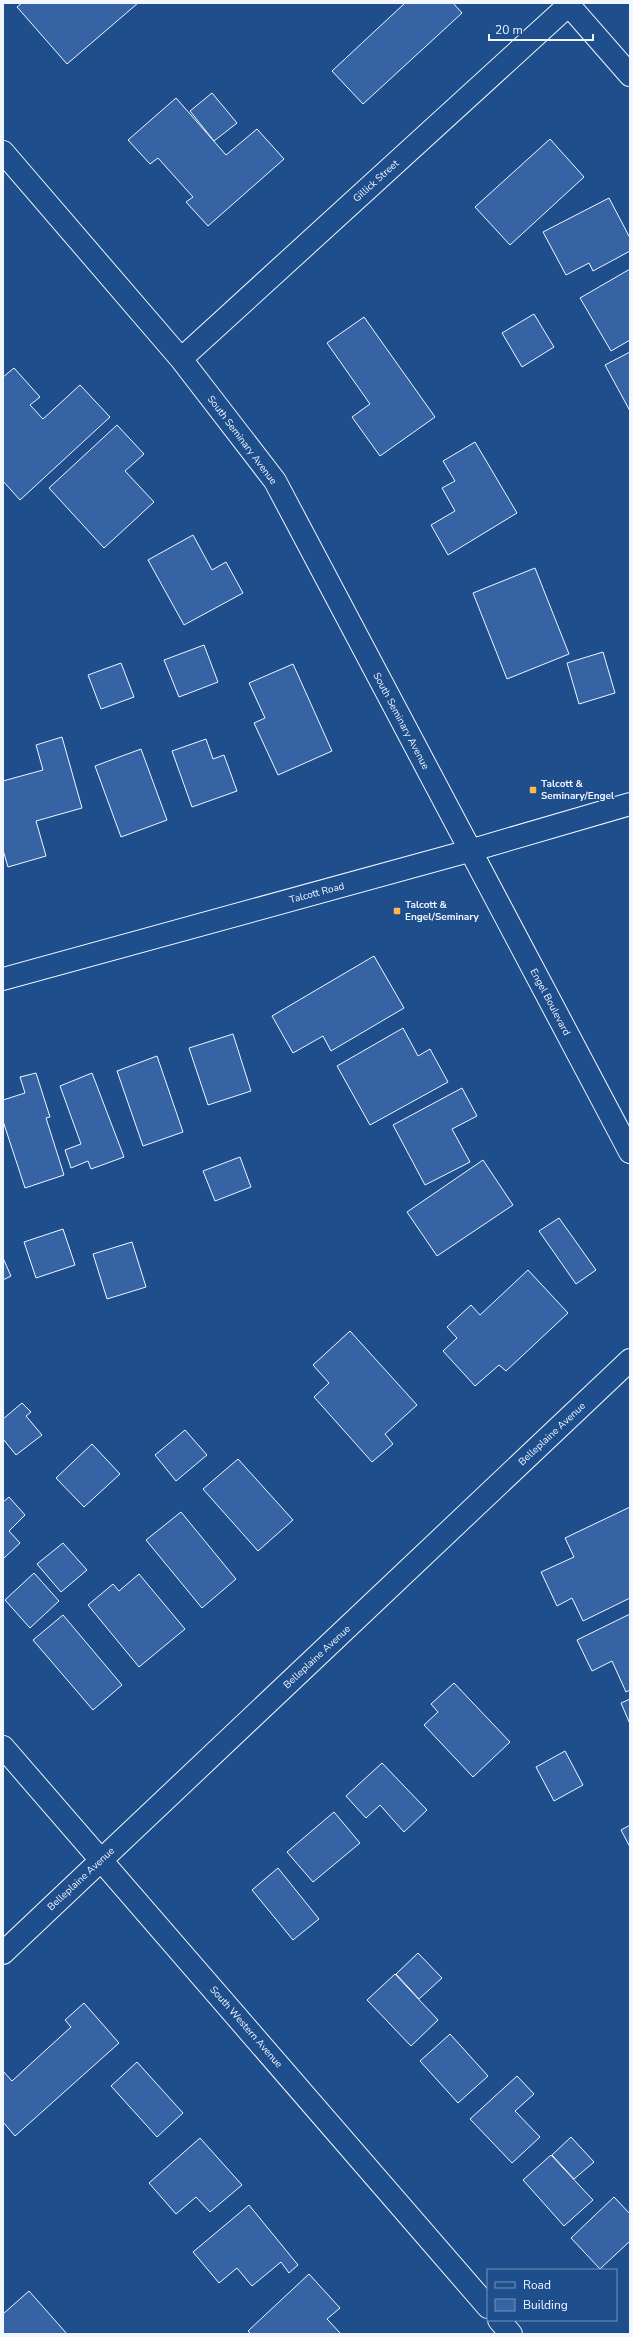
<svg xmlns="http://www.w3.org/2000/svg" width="633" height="2337" viewBox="0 0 633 2337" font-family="'Nunito Sans',sans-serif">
<rect width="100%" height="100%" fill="#1f4e8c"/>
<path fill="#3563a3" stroke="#f2f6ff" d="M22,3H138L67,64L17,7Z
M405,3H453L462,13L363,104L332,71Z
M212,93L237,123L214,141L190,111Z
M176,98L226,155L257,129L284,159L208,226L186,202L193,197L158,158L150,164L128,140Z
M550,139L584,177L510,245L475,207Z
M609,198L630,238V251L593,271L589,263L566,275L543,232Z
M630,269V340L611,351L580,298Z
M534,314L554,347L522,367L502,333Z
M364,317L435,417L380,456L352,417L370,404L327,343Z
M630,352V411L605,365Z
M14,368L40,397L30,405L43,419L80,385L110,417L20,500L3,481V377Z
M117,425L144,454L125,471L154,502L104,548L49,488Z
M475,442L517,513L448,555L431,525L455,511L442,488L455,481L443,461Z
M193,535L212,570L226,562L243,593L184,625L148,560Z
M535,568L569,654L507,679L473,593Z
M204,645L218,682L179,697L164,660Z
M603,652L615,693L579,704L567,663Z
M121,663L134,697L101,709L88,675Z
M293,664L332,751L278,775L254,723L265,718L249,683Z
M62,737L82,808L36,821L46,856L8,867L3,850V781L43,770L36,745Z
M206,739L213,759L224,755L237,791L192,807L172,751Z
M141,749L167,820L121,837L95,766Z
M374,956L404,1008L331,1051L323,1036L293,1053L272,1016Z
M403,1028L418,1056L430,1049L448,1082L370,1125L337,1066Z
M233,1034L251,1091L208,1105L189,1048Z
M157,1056L183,1132L143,1146L117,1071Z
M36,1073L50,1117L46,1118L64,1175L25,1188L3,1121V1100L25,1093L20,1077Z
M92,1073L124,1157L91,1169L88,1161L71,1168L65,1150L81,1144L60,1086Z
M462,1088L477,1116L452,1129L470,1162L425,1185L393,1125Z
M240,1157L251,1187L215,1201L203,1171Z
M483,1160L513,1205L437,1256L407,1212Z
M559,1218L596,1270L576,1284L539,1231Z
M63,1229L75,1265L36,1278L24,1242Z
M132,1242L146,1287L107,1299L93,1254Z
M3,1258L11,1276L3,1280Z
M528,1270L568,1313L506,1371L499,1365L475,1386L443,1351L457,1338L447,1327L471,1305L480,1315Z
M350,1331L417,1405L385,1434L393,1444L372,1462L314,1397L329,1383L313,1365Z
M22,1403L31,1412L26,1416L42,1435L16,1455L3,1439V1419Z
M185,1430L207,1455L176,1481L155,1455Z
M92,1444L120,1474L84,1507L56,1478Z
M238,1459L293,1520L258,1551L203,1489Z
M9,1497L25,1515L9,1531L20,1543L3,1559V1502Z
M630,1507V1598L583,1621L572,1598L557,1606L541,1572L574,1557L565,1538Z
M181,1512L236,1579L202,1608L146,1540Z
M63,1543L87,1570L61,1592L37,1564Z
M34,1573L59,1601L30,1628L5,1600Z
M139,1574L185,1629L139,1667L88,1605L113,1584L119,1591Z
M630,1614V1690L626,1692L612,1661L592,1671L577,1640Z
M63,1615L122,1685L93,1710L33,1640Z
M454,1683L510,1742L473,1777L424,1725L438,1712L431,1704Z
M630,1699V1724L621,1703Z
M565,1751L583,1785L554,1801L536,1767Z
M382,1763L427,1810L404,1832L380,1805L366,1818L346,1796Z
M334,1812L360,1843L313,1882L287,1852Z
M630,1825V1847L621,1830Z
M278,1868L319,1919L293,1940L252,1890Z
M418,1953L442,1978L419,1999L396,1974Z
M395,1974L438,2020L411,2046L367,2000Z
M84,2003L119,2043L15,2136L3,2122V2071L12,2081L71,2027L65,2020Z
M450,2034L488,2076L458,2103L420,2061Z
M137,2062L183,2113L157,2137L111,2086Z
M517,2076L534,2094L515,2111L540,2137L512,2163L470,2119Z
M571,2137L594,2162L574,2179L552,2155Z
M200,2138L242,2185L210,2212L196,2197L176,2214L149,2183Z
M551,2155L593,2200L564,2226L523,2180Z
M614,2197L630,2214V2241L600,2269L571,2238Z
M249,2205L298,2265L289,2273L281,2262L252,2286L237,2268L219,2283L193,2252Z
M309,2274L340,2308L327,2319L341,2334H251L248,2331Z
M29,2291L67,2334H3V2314Z"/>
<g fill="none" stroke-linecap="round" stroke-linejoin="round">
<defs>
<path id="minor" d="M567,3L630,75
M3,152L181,359L275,481L630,1152
M181,359L571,3
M3,979L469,851L630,804
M3,1747L488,2307
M3,1953L630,1360
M499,2320L511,2334"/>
</defs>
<use href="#minor" stroke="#f2f6ff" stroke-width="24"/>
<use href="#minor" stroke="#1f4e8c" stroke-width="22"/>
</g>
<g fill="#ffb74d" stroke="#1f4e8c" stroke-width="1.5">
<rect x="529" y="786" width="8" height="8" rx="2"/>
<rect x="393" y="907" width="8" height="8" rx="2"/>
</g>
<g text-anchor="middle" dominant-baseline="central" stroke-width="3" stroke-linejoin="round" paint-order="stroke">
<g font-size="10" fill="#f2f6ff" stroke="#1f4e8c">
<text transform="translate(376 181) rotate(-42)">Gillick Street</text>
<text transform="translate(242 440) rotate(53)">South Seminary Avenue</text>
<text transform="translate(401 721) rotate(62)">South Seminary Avenue</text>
<text transform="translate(317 893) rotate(-15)">Talcott Road</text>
<text transform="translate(550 1002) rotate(62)">Engel Boulevard</text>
<text transform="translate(552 1434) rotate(-43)">Belleplaine Avenue</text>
<text transform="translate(317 1657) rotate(-43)">Belleplaine Avenue</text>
<text transform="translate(81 1879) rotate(-43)">Belleplaine Avenue</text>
<text transform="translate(246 2027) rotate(49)">South Western Avenue</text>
</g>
<g font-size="10" font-weight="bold" fill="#f2f6ff" stroke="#1f4e8c" text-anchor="start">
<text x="541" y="784">Talcott &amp;<tspan x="541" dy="12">Seminary/Engel</tspan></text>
<text x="405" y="905">Talcott &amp;<tspan x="405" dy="12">Engel/Seminary</tspan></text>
</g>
</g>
<rect width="633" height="2337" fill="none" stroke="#f2f6ff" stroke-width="8"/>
<rect x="487" y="2269" width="130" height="52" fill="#1f4e8c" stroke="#7391ba"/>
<rect x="495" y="2282" width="20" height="6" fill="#1f4e8c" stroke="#7391ba"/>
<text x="523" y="2289" font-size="12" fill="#f2f6ff">Road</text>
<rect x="495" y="2299" width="20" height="12" fill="#3563a3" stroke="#7391ba"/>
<text x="523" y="2309" font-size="12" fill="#f2f6ff">Building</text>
<path d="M489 34v6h104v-6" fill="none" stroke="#f2f6ff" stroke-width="2"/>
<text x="495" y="34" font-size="12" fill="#f2f6ff" stroke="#1f4e8c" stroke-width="3" paint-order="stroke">20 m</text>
</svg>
